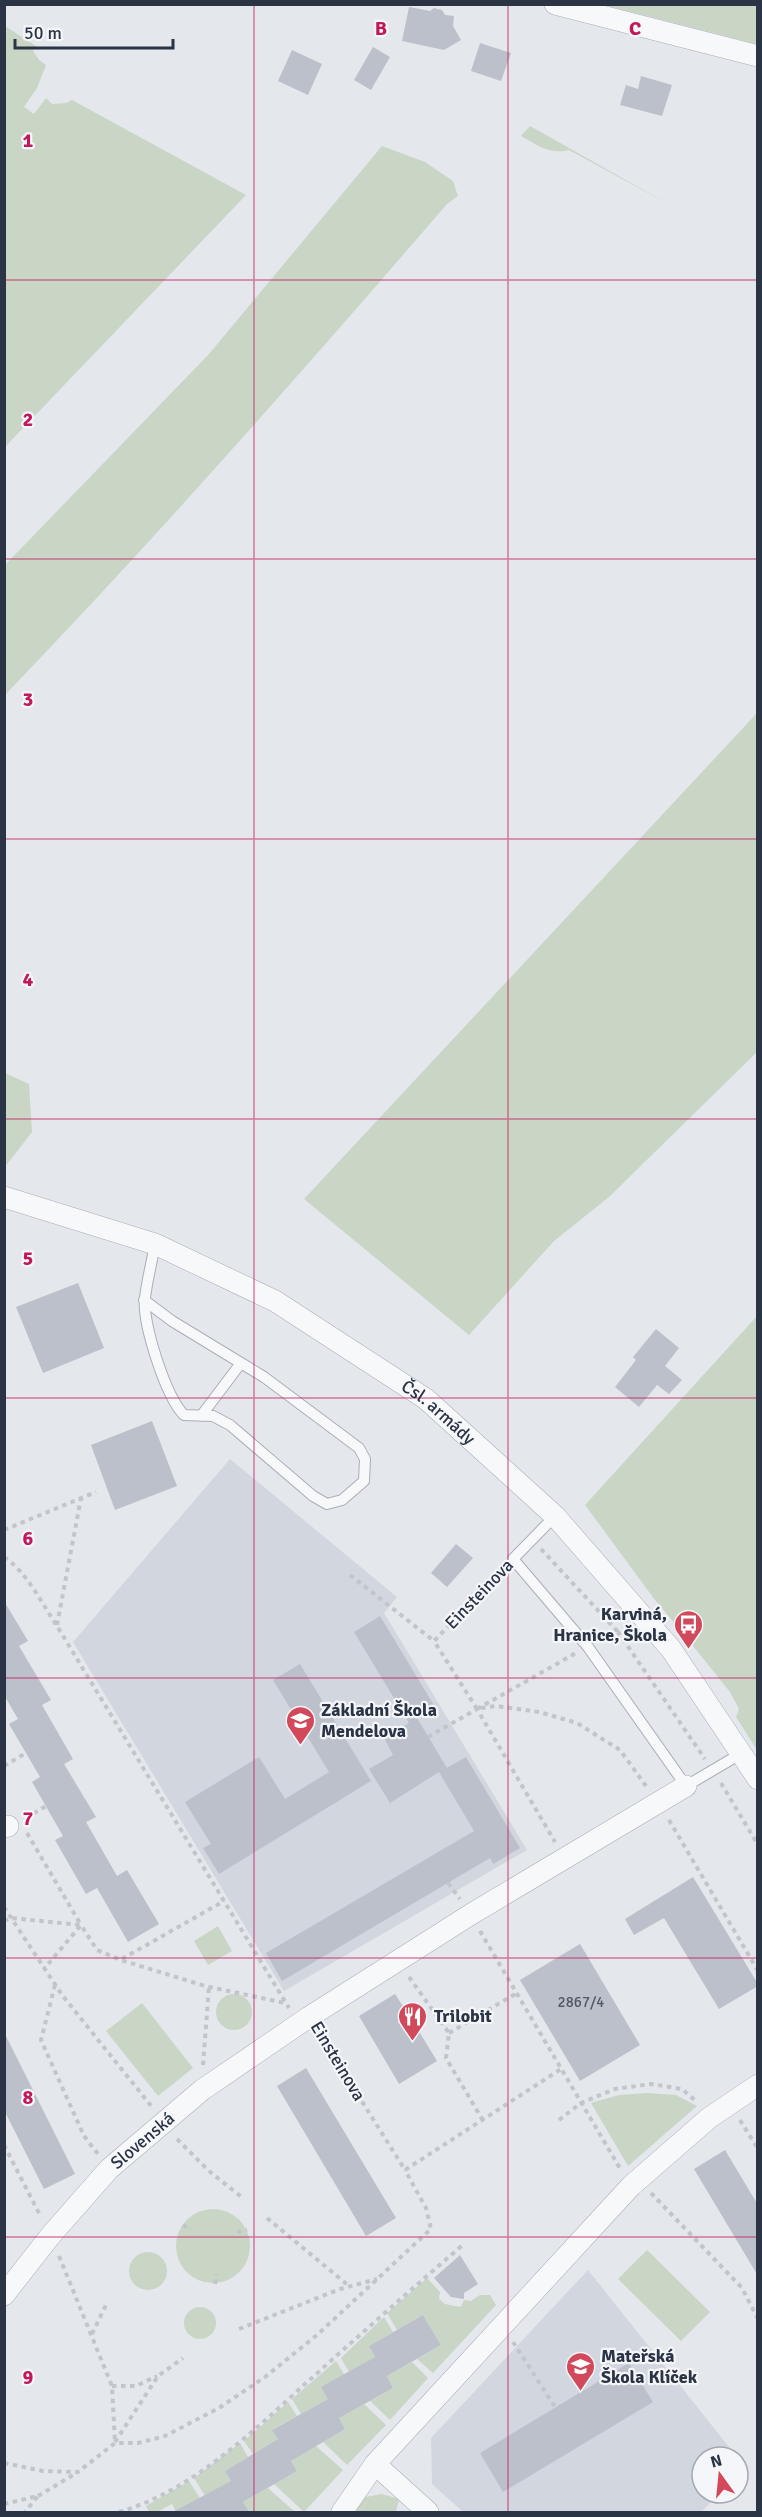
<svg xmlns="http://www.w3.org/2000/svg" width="762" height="2517" viewBox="0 0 762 2517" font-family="Signika,sans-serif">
<rect width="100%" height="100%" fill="#e4e7ec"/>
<path fill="#d2d6de" d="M230,1459L397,1597L384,1613L527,1850L284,1991L73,1642Z
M588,2270L737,2457H702V2493H720L701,2512H463L432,2484L431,2438Z"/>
<path fill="#c9d6c5" d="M604,5H757V44Z
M5,26L36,46L33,51L39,60L46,65L37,88L24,107L34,114L46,98L52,104L66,103L72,100L246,195L5,447Z
M530,126L670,205L569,150C550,155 537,145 521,136Z
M382,146L425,162L453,181L458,196L447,204C303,371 157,537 5,695V565L209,354Z
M757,713V1052L609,1197L554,1241L469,1335L304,1199Z
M5,1073L29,1084L32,1132L5,1167Z
M757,1316V1750L736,1717L739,1709L730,1692L681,1631L686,1627L676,1625L655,1600L585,1505Z
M218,1926L232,1951L208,1965L194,1941Z
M216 2012a18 18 0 1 1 36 0a18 18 0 1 1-36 0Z
M142,2003L193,2068L158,2096L106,2031Z
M647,2093L676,2095L697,2106L628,2166L591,2103L619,2095Z
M176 2246a37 37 0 1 1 74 0a37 37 0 1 1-74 0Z
M647,2250L710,2312L681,2341L618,2279Z
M129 2271a19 19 0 1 1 38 0a19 19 0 1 1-38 0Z
M427,2278L440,2292L439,2299L445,2304L461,2307L464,2300L471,2301L480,2295H490L496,2305L433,2373L417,2359L441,2345L423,2315L397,2330L387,2313Z
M184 2323a16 16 0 1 1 32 0a16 16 0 1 1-32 0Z
M384,2317L393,2332L369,2346L375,2357L349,2372L341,2358Z
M336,2361L344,2374L328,2399L301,2414L292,2399Z
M412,2362L428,2378L390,2420L370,2401L393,2388L387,2376Z
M288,2402L297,2416L273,2429L278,2439L253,2454L244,2441Z
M364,2404L386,2425L347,2465L323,2442L345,2429L339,2418Z
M240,2443L248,2457L225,2471L231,2481L205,2496L194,2478Z
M316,2446L343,2470L304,2512L274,2484L297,2471L291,2461Z
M189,2481L200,2498L176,2512L172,2504L157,2512H149L146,2506Z
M268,2488L295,2512H248L243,2502Z
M382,2494L399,2499L396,2512H345L360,2498Z"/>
<path fill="#bbc0ca" d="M409,7L430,11L434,8L442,10L445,15L454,16L453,26L461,40L444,50L402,41Z
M480,43L511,53L501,81L471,71Z
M373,47L390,57L371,90L354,80Z
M292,50L322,64L308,95L278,81Z
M641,76L672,85L662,116L620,105L626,85L638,89Z
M78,1283L104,1348L43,1373L16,1307Z
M656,1329L679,1348L665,1366L682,1380L669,1394L657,1385L639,1407L615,1387L636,1360L633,1357Z
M152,1421L177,1486L115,1510L91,1445Z
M456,1544L473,1558L447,1587L431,1573Z
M4,1601L28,1641L19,1646L51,1700L42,1705L73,1759L64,1764L96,1817L86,1822L117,1876L127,1870L159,1924L128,1942L97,1888L86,1894L55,1840L63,1836L32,1782L40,1777L9,1724L18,1719L4,1695Z
M380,1616L435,1707L417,1718L447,1768L443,1770L466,1757L520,1848L493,1864L490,1858L282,1981L266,1953L474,1831L439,1772L390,1803L369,1769L393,1755L384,1738L409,1723L354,1632Z
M300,1664L371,1781L219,1874L203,1848L211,1844L185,1802L259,1757L285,1799L329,1772L273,1680Z
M693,1877L758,1984V1986L719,2009L664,1918L634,1935L625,1919Z
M580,1944L640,2045L580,2081L520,1980Z
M395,1994L406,2011L413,2007L424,2024L417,2028L437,2061L399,2084L359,2016Z
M4,2032L75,2174L44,2189L4,2110Z
M306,2068L396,2218L366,2236L277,2086Z
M725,2150L758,2205V2276L694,2169Z
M460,2255L478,2284L464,2293V2299L451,2297L434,2278Z
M423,2315L441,2345L387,2376L393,2388L339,2418L345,2429L291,2461L297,2471L243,2502L249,2512H173L231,2481L225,2471L278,2439L272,2430L328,2399L321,2387L375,2357L369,2346Z
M629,2363L653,2402L503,2492L480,2453Z"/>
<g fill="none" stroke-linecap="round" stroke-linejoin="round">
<defs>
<path id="lane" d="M144,1300L172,1321L264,1377L359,1448L365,1459L364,1481L342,1500L327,1504L313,1496L230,1425L213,1416L184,1415C166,1397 142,1323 145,1298C147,1280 152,1262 155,1244
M201,1416L241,1363
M555,1516L513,1559L588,1647L686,1786L742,1753"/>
<g id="street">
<path d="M555,4L758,56"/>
<path id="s1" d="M4,1197L155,1244L275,1301L426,1399L555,1516L671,1649L758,1779"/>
<path d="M4,1827L8,1826"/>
<path id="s2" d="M4,2295L51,2235L109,2169L202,2090L309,2017L473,1913L686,1786"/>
<path d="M375,2464L428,2512"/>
<path d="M342,2512L375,2464L631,2186L709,2118L758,2085"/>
</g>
</defs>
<use href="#lane" stroke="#a9aeb7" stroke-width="12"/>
<use href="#street" stroke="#a9aeb7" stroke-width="22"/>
<path stroke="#c2c5cb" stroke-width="4" stroke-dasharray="4.5 4.5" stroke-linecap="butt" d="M4,1530L96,1492
M541,1549L618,1632
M4,1557C27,1572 42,1604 57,1626L289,2008
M350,1575L434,1641
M57,1625L81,1498
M601,1640L618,1632L705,1759
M481,1708L497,1706L539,1712L577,1723L620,1750L646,1786
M477,1709L576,1653
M477,1709L434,1641L503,1570
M428,1737L477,1709L555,1842
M4,1766L26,1753
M721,1783L758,1845
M26,1818L46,1806
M669,1820L758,1971
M27,1833L81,1925L44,1969
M448,1883L460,1899
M4,1907L62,1995L152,2107
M4,1921L11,1918L81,1925L97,1950L121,1960L205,1986L285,2003
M480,1931L621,2170
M122,1959L224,1901
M409,1977L449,2033L446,2058L482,2119
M55,1985L41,2040L84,2136L98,2154
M319,2033L405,2170L561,2069
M449,2033L517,1993
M203,2065L209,1987
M559,2120L581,2103L615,2089L651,2084L682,2089L697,2102
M740,2120L758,2149
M177,2139L209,2171L244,2199
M4,2145L41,2217
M651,2193L742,2288L758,2319
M267,2218L349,2286
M183,2225L191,2230
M237,2232L247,2230
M59,2256L112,2386L115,2443
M215,2284L217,2274
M239,2329L340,2289L377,2279
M92,2334L106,2305
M513,2342L555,2407
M112,2386H136L157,2376
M115,2442L158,2376L183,2358
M4,2463L43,2471L78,2472L115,2443H138L165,2436L219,2408L265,2377L317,2335L431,2229L426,2208L405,2170
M38,2496L78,2472
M4,2504L38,2496L25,2512
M119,2512C195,2490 256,2428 314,2376C364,2331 414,2287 465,2243"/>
<use href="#lane" stroke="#f7f8fa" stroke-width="10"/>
<use href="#street" stroke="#f7f8fa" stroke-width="21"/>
</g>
<path fill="none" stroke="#c2185b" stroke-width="1.5" stroke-opacity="0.55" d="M254,4V2512M508,4V2512M4,280H758M4,559H758M4,839H758M4,1119H758M4,1398H758M4,1678H758M4,1958H758M4,2237H758"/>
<defs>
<symbol id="bus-pin" viewBox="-11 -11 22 30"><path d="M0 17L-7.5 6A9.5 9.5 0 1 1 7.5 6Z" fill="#d1495b" stroke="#f4f6f9"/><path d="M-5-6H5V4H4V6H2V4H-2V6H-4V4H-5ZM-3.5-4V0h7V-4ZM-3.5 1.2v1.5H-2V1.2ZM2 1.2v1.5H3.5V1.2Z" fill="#fff"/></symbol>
<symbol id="school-pin" viewBox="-11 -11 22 30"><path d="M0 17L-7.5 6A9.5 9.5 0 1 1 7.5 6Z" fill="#d1495b" stroke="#f4f6f9"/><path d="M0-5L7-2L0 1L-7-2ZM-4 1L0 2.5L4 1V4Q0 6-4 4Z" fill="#fff"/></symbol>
<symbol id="restaurant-pin" viewBox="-11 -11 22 30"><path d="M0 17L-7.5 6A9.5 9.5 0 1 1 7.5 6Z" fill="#d1495b" stroke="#f4f6f9"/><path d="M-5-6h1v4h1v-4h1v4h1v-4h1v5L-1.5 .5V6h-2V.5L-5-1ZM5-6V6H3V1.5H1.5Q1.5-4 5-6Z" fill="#fff"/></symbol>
</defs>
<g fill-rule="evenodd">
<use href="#bus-pin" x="672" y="1608" width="33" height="45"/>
<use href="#school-pin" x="284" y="1704" width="33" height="45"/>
<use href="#restaurant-pin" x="396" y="2000" width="33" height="45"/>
<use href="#school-pin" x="564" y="2350" width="33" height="45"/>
</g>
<g text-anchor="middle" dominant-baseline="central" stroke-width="4.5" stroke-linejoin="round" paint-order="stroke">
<g font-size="15" fill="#4f5766">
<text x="581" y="2002">2867/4</text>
</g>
<g font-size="18" fill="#2b3445" stroke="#f4f6f9">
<text stroke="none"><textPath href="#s1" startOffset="489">Čsl. armády</textPath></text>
<text transform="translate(479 1594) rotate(-46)">Einsteinova</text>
<text transform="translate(338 2061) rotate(59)">Einsteinova</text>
<text stroke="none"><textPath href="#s2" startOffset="208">Slovenská</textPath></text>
</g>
<g font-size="18" font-weight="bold" fill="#2b3445" stroke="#f4f6f9" text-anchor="start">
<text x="667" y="1614" text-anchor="end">Karviná,<tspan x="667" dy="21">Hranice, Škola</tspan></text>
<text x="321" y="1710">Základní Škola<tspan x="321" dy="21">Mendelova</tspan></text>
<text x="434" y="2016">Trilobit</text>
<text x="601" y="2356">Mateřská<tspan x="601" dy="21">Škola Klíček</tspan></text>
</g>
</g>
<g font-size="20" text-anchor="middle" font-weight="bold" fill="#c2185b" stroke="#f4f6f9" stroke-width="4.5" stroke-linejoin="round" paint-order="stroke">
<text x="381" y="35">B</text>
<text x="635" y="35">C</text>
<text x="28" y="147">1</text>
<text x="28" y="426">2</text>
<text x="28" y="706">3</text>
<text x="28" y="986">4</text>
<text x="28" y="1265">5</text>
<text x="28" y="1545">6</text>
<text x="28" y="1825">7</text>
<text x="28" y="2104">8</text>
<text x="28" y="2384">9</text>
</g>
<rect width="762" height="2517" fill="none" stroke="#2b3445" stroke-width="12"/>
<g transform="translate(720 2475) rotate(345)"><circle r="28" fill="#f4f6f9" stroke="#a4a8b1" stroke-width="1.5"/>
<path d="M0-4.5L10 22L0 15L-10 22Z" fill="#d1495b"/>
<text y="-9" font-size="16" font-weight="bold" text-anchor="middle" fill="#2b3445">N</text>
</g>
<path d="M15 39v9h158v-9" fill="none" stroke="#2b3445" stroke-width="3"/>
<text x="24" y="39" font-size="18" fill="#2b3445" stroke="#f4f6f9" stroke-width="4.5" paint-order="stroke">50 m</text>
</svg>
